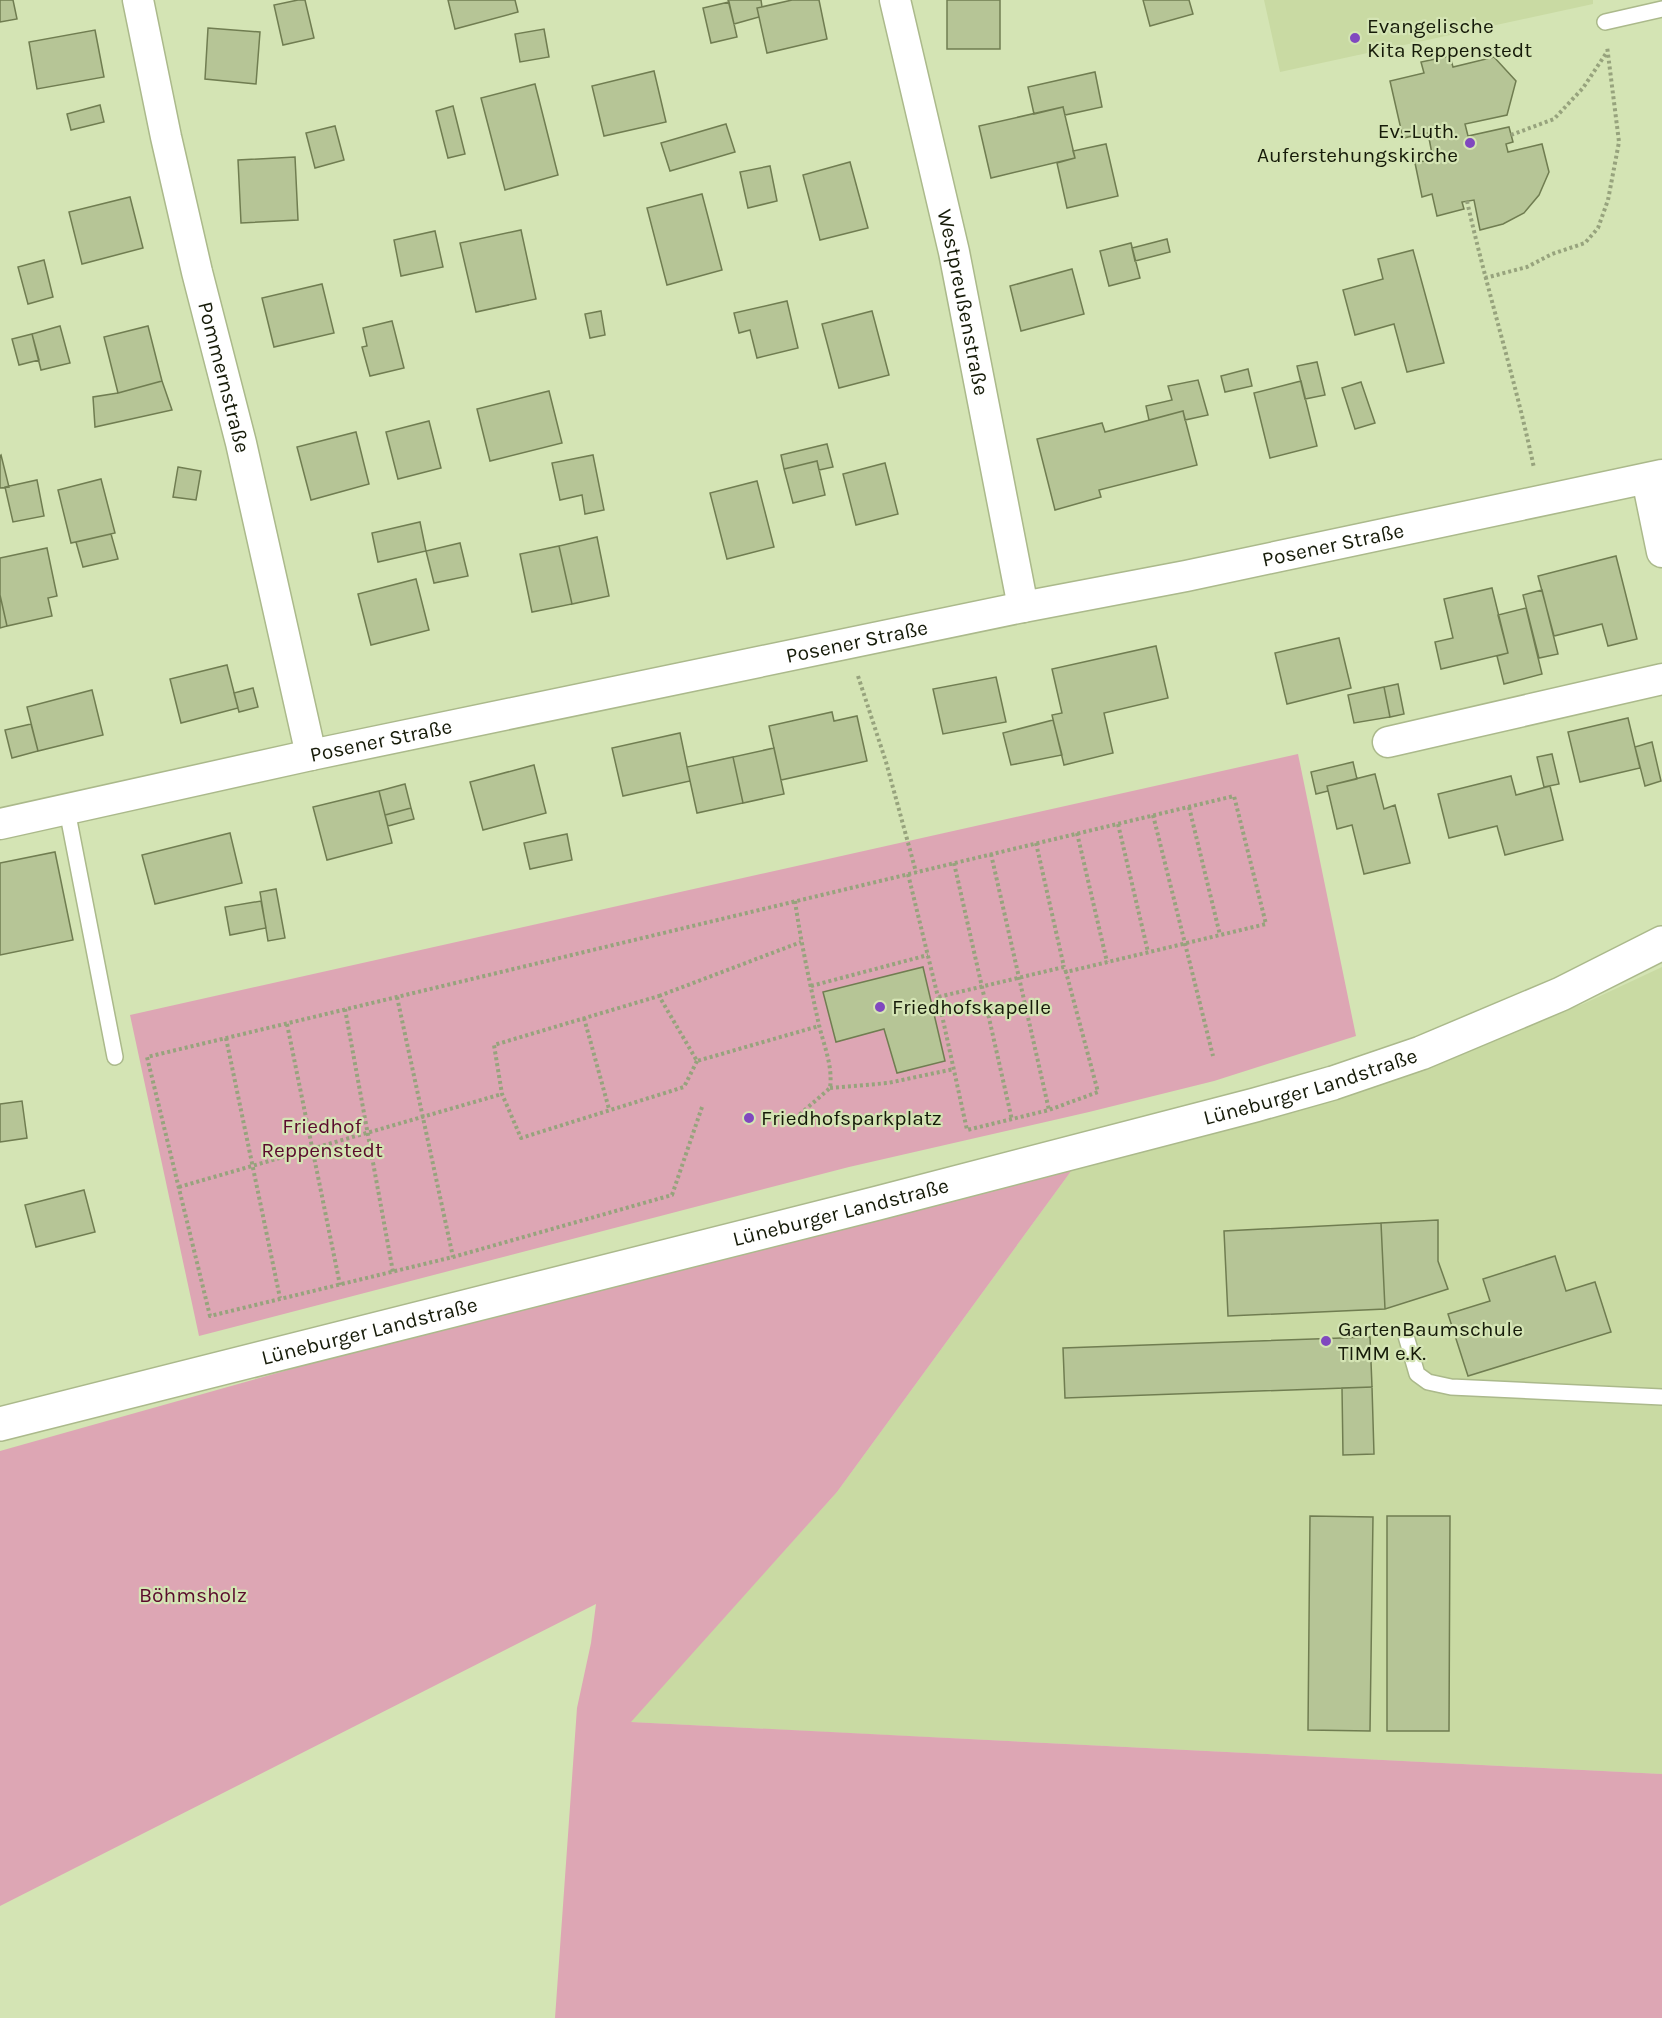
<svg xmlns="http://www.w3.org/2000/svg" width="1662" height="2018" viewBox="0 0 1662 2018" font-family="Karla,sans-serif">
<rect width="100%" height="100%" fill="#d4e4b4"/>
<path fill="#c9daa3" d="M1264,0H1593V4L1280,72Z
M1662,967V1774L630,1722L837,1492L1077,1163L1327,1094L1583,1004Z"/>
<path fill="#dda6b4" d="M1298,754L1356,1036L1214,1081L1089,1112L849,1167L199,1336L130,1015Z
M1077,1163L837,1492L631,1722L1662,1774V2018H555L577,1708L591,1643L596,1604L0,1906V1451L646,1269Z"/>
<path fill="#b6c596" stroke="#707d51" stroke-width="1.5" d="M0,0H13L17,19L0,22Z
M298,0H305L314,38L283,45L274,5Z
M448,0H515L518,12L455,29Z
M728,0H761L762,7L757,8L759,17L734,24Z
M792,0H819L827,39L767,53L757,8Z
M947,0H1000V49H947Z
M1143,0H1189L1193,14L1150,26Z
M729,2L737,37L711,43L703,8Z
M208,28L260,32L256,84L205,79Z
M544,29L549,57L520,62L515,34Z
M95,30L104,77L37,89L29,42Z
M1450,56L1453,67L1494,57L1516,81L1507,115L1465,124L1468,136L1509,127L1513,142L1506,144L1508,152L1542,144L1549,172L1539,195L1524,213L1503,224L1480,230L1474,200L1462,202L1464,209L1437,216L1432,194L1422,197L1415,163L1433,159L1428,133L1403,138L1390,81L1424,73L1421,62Z
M654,71L666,122L604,136L592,86Z
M1095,72L1102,107L1065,115L1063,107L1034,114L1028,87Z
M535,84L558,175L505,190L481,98Z
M100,105L104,122L71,130L67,114Z
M453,106L465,154L448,158L436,111Z
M1063,107L1075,158L991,178L979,126Z
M726,124L735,152L670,171L661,143Z
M335,126L344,160L315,168L306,133Z
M1106,144L1118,196L1067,208L1057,163L1075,158L1073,151Z
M295,157L298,220L241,223L238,160Z
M850,162L868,228L820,240L803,175Z
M770,166L777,201L748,208L740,172Z
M702,194L722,270L667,285L647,208Z
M130,197L143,248L82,264L69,212Z
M521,230L536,299L476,312L460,243Z
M435,231L443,267L401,276L394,240Z
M1167,239L1170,252L1135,261L1132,248Z
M1131,243L1140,278L1109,286L1100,251Z
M1413,250L1444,363L1407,372L1394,324L1355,335L1343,290L1383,279L1378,259Z
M44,260L53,297L28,304L18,267Z
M1072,269L1084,314L1021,331L1010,286Z
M322,284L334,333L274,347L262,298Z
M787,301L798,348L757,358L750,330L739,333L734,313Z
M601,311L605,335L590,338L585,314Z
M872,311L889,375L839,388L822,324Z
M392,321L404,368L370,376L362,347L367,346L363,328Z
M60,326L70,363L41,370L32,334Z
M148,326L162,381L118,393L104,337Z
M32,334L39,360L19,365L12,339Z
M1317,362L1325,395L1305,399L1297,366Z
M1248,369L1252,386L1225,392L1221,376Z
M1198,380L1208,415L1185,420L1183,411L1149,420L1146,406L1172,400L1168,386Z
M162,381L172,410L95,427L93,397L118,393Z
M1301,381L1317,446L1270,458L1254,393Z
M1361,382L1375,423L1355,429L1342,388Z
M549,391L562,443L490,461L477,409Z
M1183,411L1197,465L1099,490L1101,497L1055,510L1037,439L1102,423L1105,432Z
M429,421L441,468L398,479L386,432Z
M356,432L369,484L311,500L297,447Z
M827,444L833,467L819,470L817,461L784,469L781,455Z
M1,455L9,487L0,488V456Z
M593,455L604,510L585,514L582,495L560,500L552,463Z
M817,461L825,495L793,503L784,469Z
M885,463L898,514L856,525L843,474Z
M178,467L201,471L196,500L173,497Z
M101,479L115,533L71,543L58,490Z
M37,480L44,516L13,522L5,487Z
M757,481L774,547L727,559L710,493Z
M420,522L426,551L378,562L372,533Z
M111,534L118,559L83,567L76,542Z
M597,537L609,596L572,604L559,546Z
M460,543L468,576L434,583L426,551Z
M559,546L572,604L532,612L520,554Z
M47,548L57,596L48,598L52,616L7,626L0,595V558Z
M1616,556L1637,639L1608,646L1602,624L1554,636L1538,576Z
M416,579L429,630L371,645L358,594Z
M1492,588L1508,653L1441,669L1435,642L1453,638L1444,599Z
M1542,590L1558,654L1539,658L1523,595Z
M0,595L7,626L0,628Z
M1526,608L1542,674L1504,684L1497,656L1508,653L1498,615Z
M1339,638L1351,688L1287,704L1275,653Z
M1156,646L1168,698L1104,713L1113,753L1064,765L1052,715L1062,713L1052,669Z
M227,665L238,708L181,723L170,679Z
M996,677L1006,722L943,734L933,689Z
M1398,684L1404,714L1390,717L1384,687Z
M1384,687L1390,717L1354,723L1348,695Z
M253,688L258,707L239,712L234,693Z
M92,690L103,735L38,751L27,707Z
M832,712L834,721L857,716L867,761L781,780L769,726Z
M1628,718L1640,768L1580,782L1568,732Z
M1053,720L1062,755L1011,765L1003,733Z
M31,724L38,751L12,758L5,730Z
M680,733L690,781L623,796L612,748Z
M1652,742L1661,781L1645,786L1635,747Z
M774,748L784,794L743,803L733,757Z
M1552,754L1559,784L1544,787L1537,757Z
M733,757L743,803L697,813L687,767Z
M1353,762L1357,779L1327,786L1328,791L1316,794L1311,772Z
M534,765L546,813L483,830L470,782Z
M1375,774L1384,809L1395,805L1410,863L1364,874L1352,825L1337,829L1327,786Z
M1511,776L1516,795L1550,786L1563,840L1505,855L1497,826L1449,838L1438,794Z
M405,784L411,808L385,815L379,791Z
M379,791L392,843L327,860L313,807Z
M411,808L414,819L388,826L385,815Z
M230,833L242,883L155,904L142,855Z
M567,834L572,860L530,869L524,843Z
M55,852L73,940L0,955V863Z
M276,889L285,938L268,941L260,892Z
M261,901L266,928L230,935L225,907Z
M923,967L945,1061L897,1073L884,1029L836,1042L823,992Z
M22,1101L27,1138L0,1142V1104Z
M84,1190L95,1232L36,1247L25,1205Z
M1438,1220V1261L1448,1289L1385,1309L1381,1223Z
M1381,1223L1385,1309L1228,1316L1224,1231Z
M1555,1256L1566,1291L1595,1282L1611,1332L1468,1376L1448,1314L1490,1301L1483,1279Z
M1370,1337L1372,1387L1065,1398L1063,1348Z
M1372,1387L1374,1454L1343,1455L1342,1388Z
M1310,1516L1373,1517L1370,1731L1308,1730Z
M1387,1516H1450L1449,1731H1387Z"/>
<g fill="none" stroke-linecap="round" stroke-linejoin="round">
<defs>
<path id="service" d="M1605,22L1662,9
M67,810L115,1057
M1406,1336L1417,1374L1428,1382L1451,1387L1662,1397"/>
<g id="minor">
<path id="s1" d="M138,0L166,137L197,272L241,443L311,755"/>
<path id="s2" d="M895,0L954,252L1023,607"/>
<path d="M1647,479L1662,552"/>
<path d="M1388,742L1662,679"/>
<path id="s3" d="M0,824L311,755L1023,607L1186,576L1662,475"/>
</g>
<g id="secondary">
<path id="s4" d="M0,1424L878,1203L1255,1105L1333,1083L1421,1053L1561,994L1662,943"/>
</g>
</defs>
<use href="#service" stroke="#abb98b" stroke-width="18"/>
<use href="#minor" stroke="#abb98b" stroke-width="33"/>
<use href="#secondary" stroke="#abb98b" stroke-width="36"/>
<path stroke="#97a37d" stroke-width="4" stroke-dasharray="3 3" stroke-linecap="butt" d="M1511,135L1554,119L1583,88L1607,52
M1467,201C1487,291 1515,378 1534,468
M1485,278L1527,267L1552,254L1585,243L1598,228L1608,200L1619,142L1607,46
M858,676L886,762L916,872
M1189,807L1220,935
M1153,815L1213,1056
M1118,824L1148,952
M1077,833L1107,962
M1036,843L1064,967
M991,854L1049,1110
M954,863L1012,1120
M908,874L938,997L967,1130L1049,1110L1098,1092L1066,972
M795,901C801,943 810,984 819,1025C824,1046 833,1066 830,1088L799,1115
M811,986L928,955
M659,996L801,942
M397,997L453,1257
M345,1009L393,1272
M584,1018L609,1109
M287,1024L340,1285
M226,1038L280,1298
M697,1061L684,1087L521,1138L502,1094L494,1045L659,996L697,1061L819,1026
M830,1088L888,1083L954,1069
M702,1107L672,1195L453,1257L210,1316L147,1057L1234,796L1266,924L1066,972L1064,967L938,997
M179,1187L502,1094"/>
<use href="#service" stroke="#fff" stroke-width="15"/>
<use href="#minor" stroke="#fff" stroke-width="30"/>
<use href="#secondary" stroke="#fff" stroke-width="33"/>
</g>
<g fill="#8048bf" stroke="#d4e4b4" stroke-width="2">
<circle cx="1355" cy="38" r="6"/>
<circle cx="1470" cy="143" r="6"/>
<circle cx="880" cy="1007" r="6"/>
<circle cx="749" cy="1118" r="6"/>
<circle cx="1326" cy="1341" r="6"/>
</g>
<g text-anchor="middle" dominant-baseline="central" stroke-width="4.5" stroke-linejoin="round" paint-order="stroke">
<g font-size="21" fill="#161b09" stroke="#d4e4b4" text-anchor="start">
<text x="1367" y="26">Evangelische<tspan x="1367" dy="24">Kita Reppenstedt</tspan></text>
<text x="1458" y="131" text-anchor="end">Ev.-Luth.<tspan x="1458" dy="24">Auferstehungskirche</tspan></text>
<text x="892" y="1007">Friedhofskapelle</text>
<text x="761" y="1118">Friedhofsparkplatz</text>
<text x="1338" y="1329">GartenBaumschule<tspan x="1338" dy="24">TIMM e.K.</tspan></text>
</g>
<g font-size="21" fill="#161b09" stroke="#d4e4b4">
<text stroke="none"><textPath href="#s2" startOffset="310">Westpreußenstraße</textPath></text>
<text stroke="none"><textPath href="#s1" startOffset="387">Pommernstraße</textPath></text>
<text stroke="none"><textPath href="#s3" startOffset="1362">Posener Straße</textPath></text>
<text stroke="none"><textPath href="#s3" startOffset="876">Posener Straße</textPath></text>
<text stroke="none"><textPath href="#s3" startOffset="390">Posener Straße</textPath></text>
<text stroke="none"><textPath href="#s4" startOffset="1353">Lüneburger Landstraße</textPath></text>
<text stroke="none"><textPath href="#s4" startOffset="867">Lüneburger Landstraße</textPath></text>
<text stroke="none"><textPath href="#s4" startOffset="381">Lüneburger Landstraße</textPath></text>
</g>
<g font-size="21" fill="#5a0b2c" stroke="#d4e4b4">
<text x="322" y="1126">Friedhof<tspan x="322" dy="24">Reppenstedt</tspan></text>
<text x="193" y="1595">Böhmsholz</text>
</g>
</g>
</svg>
